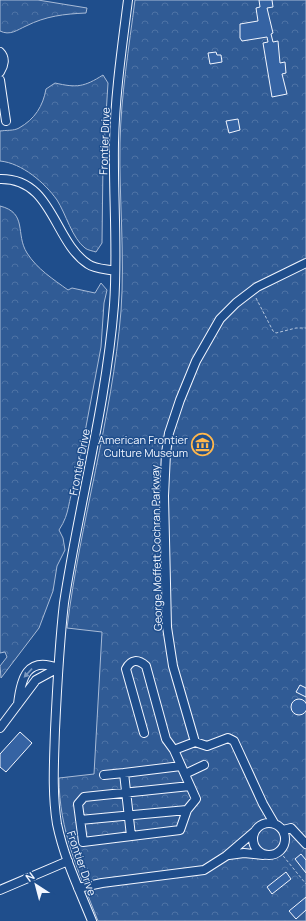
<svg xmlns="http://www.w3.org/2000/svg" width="306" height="921" viewBox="0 0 306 921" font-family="Manrope,sans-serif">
<defs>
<pattern id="forest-crowns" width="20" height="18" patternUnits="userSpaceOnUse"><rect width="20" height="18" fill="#305b95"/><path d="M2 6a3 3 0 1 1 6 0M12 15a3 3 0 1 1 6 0" fill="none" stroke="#4e73a5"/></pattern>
</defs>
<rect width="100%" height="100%" fill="#1f4e8c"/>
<path fill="url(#forest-crowns)" stroke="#a8bbd7" d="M0,0H38L87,8L86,13C64,14 46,16 26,26C17,30 10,36 0,31Z
M135,0H306V921H98C79,872 59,831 59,778L94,774L102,632L67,628C80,522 112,419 121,311C125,255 119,199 120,143C121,95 129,47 135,0Z
M103,75L108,83L103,162L102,243L96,252C93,251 87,250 85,248C72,238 66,214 57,200C45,183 22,163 0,161V131C6,130 14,131 19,128C35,119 43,106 46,89L55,83C77,88 84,87 103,75Z
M0,206C28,213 15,234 27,253C37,269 53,279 68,290L72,288L95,293L101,283L107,290L104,303L101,347L75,485C67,501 71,512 59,530L63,538L65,550L57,566L53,591L39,628L1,678L0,666L7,657L5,652L0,653Z"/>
<path fill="#3563a3" stroke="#f2f6ff" d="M259,0H272L273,7L267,8L273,33L271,34L273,42L278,41L280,63L285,62L286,73L282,74L287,94L272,97L263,43L268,42L267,37L242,41L240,38V24L258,21L256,8L260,7Z
M216,52L217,55H221L222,62L210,64L208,53Z
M238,119L240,130L229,133L226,121Z
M300,685L306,688V697L296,692Z
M291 707a8 8 0 1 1 16 0a8 8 0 1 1-16 0Z
M20,732L32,743L6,772L0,767V754Z
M301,854L306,860V873L295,859Z
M286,872L291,879L272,894L267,887Z
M306,897V910L296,919L289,911Z"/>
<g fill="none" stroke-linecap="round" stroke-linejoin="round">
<defs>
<path id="minor" d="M0,52C6,58 4,66 0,72
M0,80L6,121
M0,179C53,178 53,241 88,264C95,269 107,269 115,271
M18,704C21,678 27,656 58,668
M0,728L36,680L58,668
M144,733L126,669C131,659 138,659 146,666L166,739L174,750
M195,742L173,666L167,627L164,496L166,453L169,433L180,400L196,361L220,319L236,303L257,287L306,263
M185,774L204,765
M104,775L124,773
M190,786L84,797L78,804L83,842L180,830L187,810L196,799L174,750L195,742L207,746L228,738L234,741L263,804L274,823
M80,820L187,810
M253 839a16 16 0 1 1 32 0a16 16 0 1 1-32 0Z
M283,830L291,828L306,844
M131,836L124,773L181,766
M229,855L244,853L263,855
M78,888L102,883L204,870L226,856L254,832
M0,890L68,861
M92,921C79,889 64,858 57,824C52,793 54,762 55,730C57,688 59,646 64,603C79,504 106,406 114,305C118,251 113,197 114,143C115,95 122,47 128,0"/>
</defs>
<use href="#minor" stroke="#f2f6ff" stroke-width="10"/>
<path stroke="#b3c4dc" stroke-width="1" stroke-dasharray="3 2" stroke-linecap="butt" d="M256,298L273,331L276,333L296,328H306
M280,852L306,884"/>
<use href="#minor" stroke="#1f4e8c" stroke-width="8"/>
</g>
<defs><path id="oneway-solid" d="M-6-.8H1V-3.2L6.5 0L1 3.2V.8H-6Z"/></defs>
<use fill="#7e9ac0" href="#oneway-solid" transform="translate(28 673) rotate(133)"/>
<defs>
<symbol id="museum-ring" viewBox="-11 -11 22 22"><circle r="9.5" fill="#1f4e8c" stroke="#ffb74d" stroke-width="1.5"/><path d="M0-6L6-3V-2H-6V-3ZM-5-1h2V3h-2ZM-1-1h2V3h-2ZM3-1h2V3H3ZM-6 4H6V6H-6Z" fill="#ffb74d"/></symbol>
</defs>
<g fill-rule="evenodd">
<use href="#museum-ring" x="190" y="432" width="25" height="25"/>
</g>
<g text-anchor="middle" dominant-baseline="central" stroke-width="3" stroke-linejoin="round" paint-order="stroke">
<g font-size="11" fill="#f2f6ff" stroke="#1f4e8c">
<text transform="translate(104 141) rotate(-88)">Frontier Drive</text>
<text transform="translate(79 462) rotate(-79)">Frontier Drive</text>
<text transform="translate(156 548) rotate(-91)">George Moffett Cochran Parkway</text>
<text transform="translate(82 863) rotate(71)">Frontier Drive</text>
</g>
<g font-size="11" fill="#f2f6ff" stroke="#1f4e8c" text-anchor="end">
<text x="188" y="439">American Frontier<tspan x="188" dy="13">Culture Museum</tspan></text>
</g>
</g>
<g transform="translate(36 885) rotate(324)" stroke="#1f4e8c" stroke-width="3" paint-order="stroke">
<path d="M0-3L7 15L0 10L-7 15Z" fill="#f2f6ff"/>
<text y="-6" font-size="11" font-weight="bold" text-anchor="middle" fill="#f2f6ff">N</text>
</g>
</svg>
